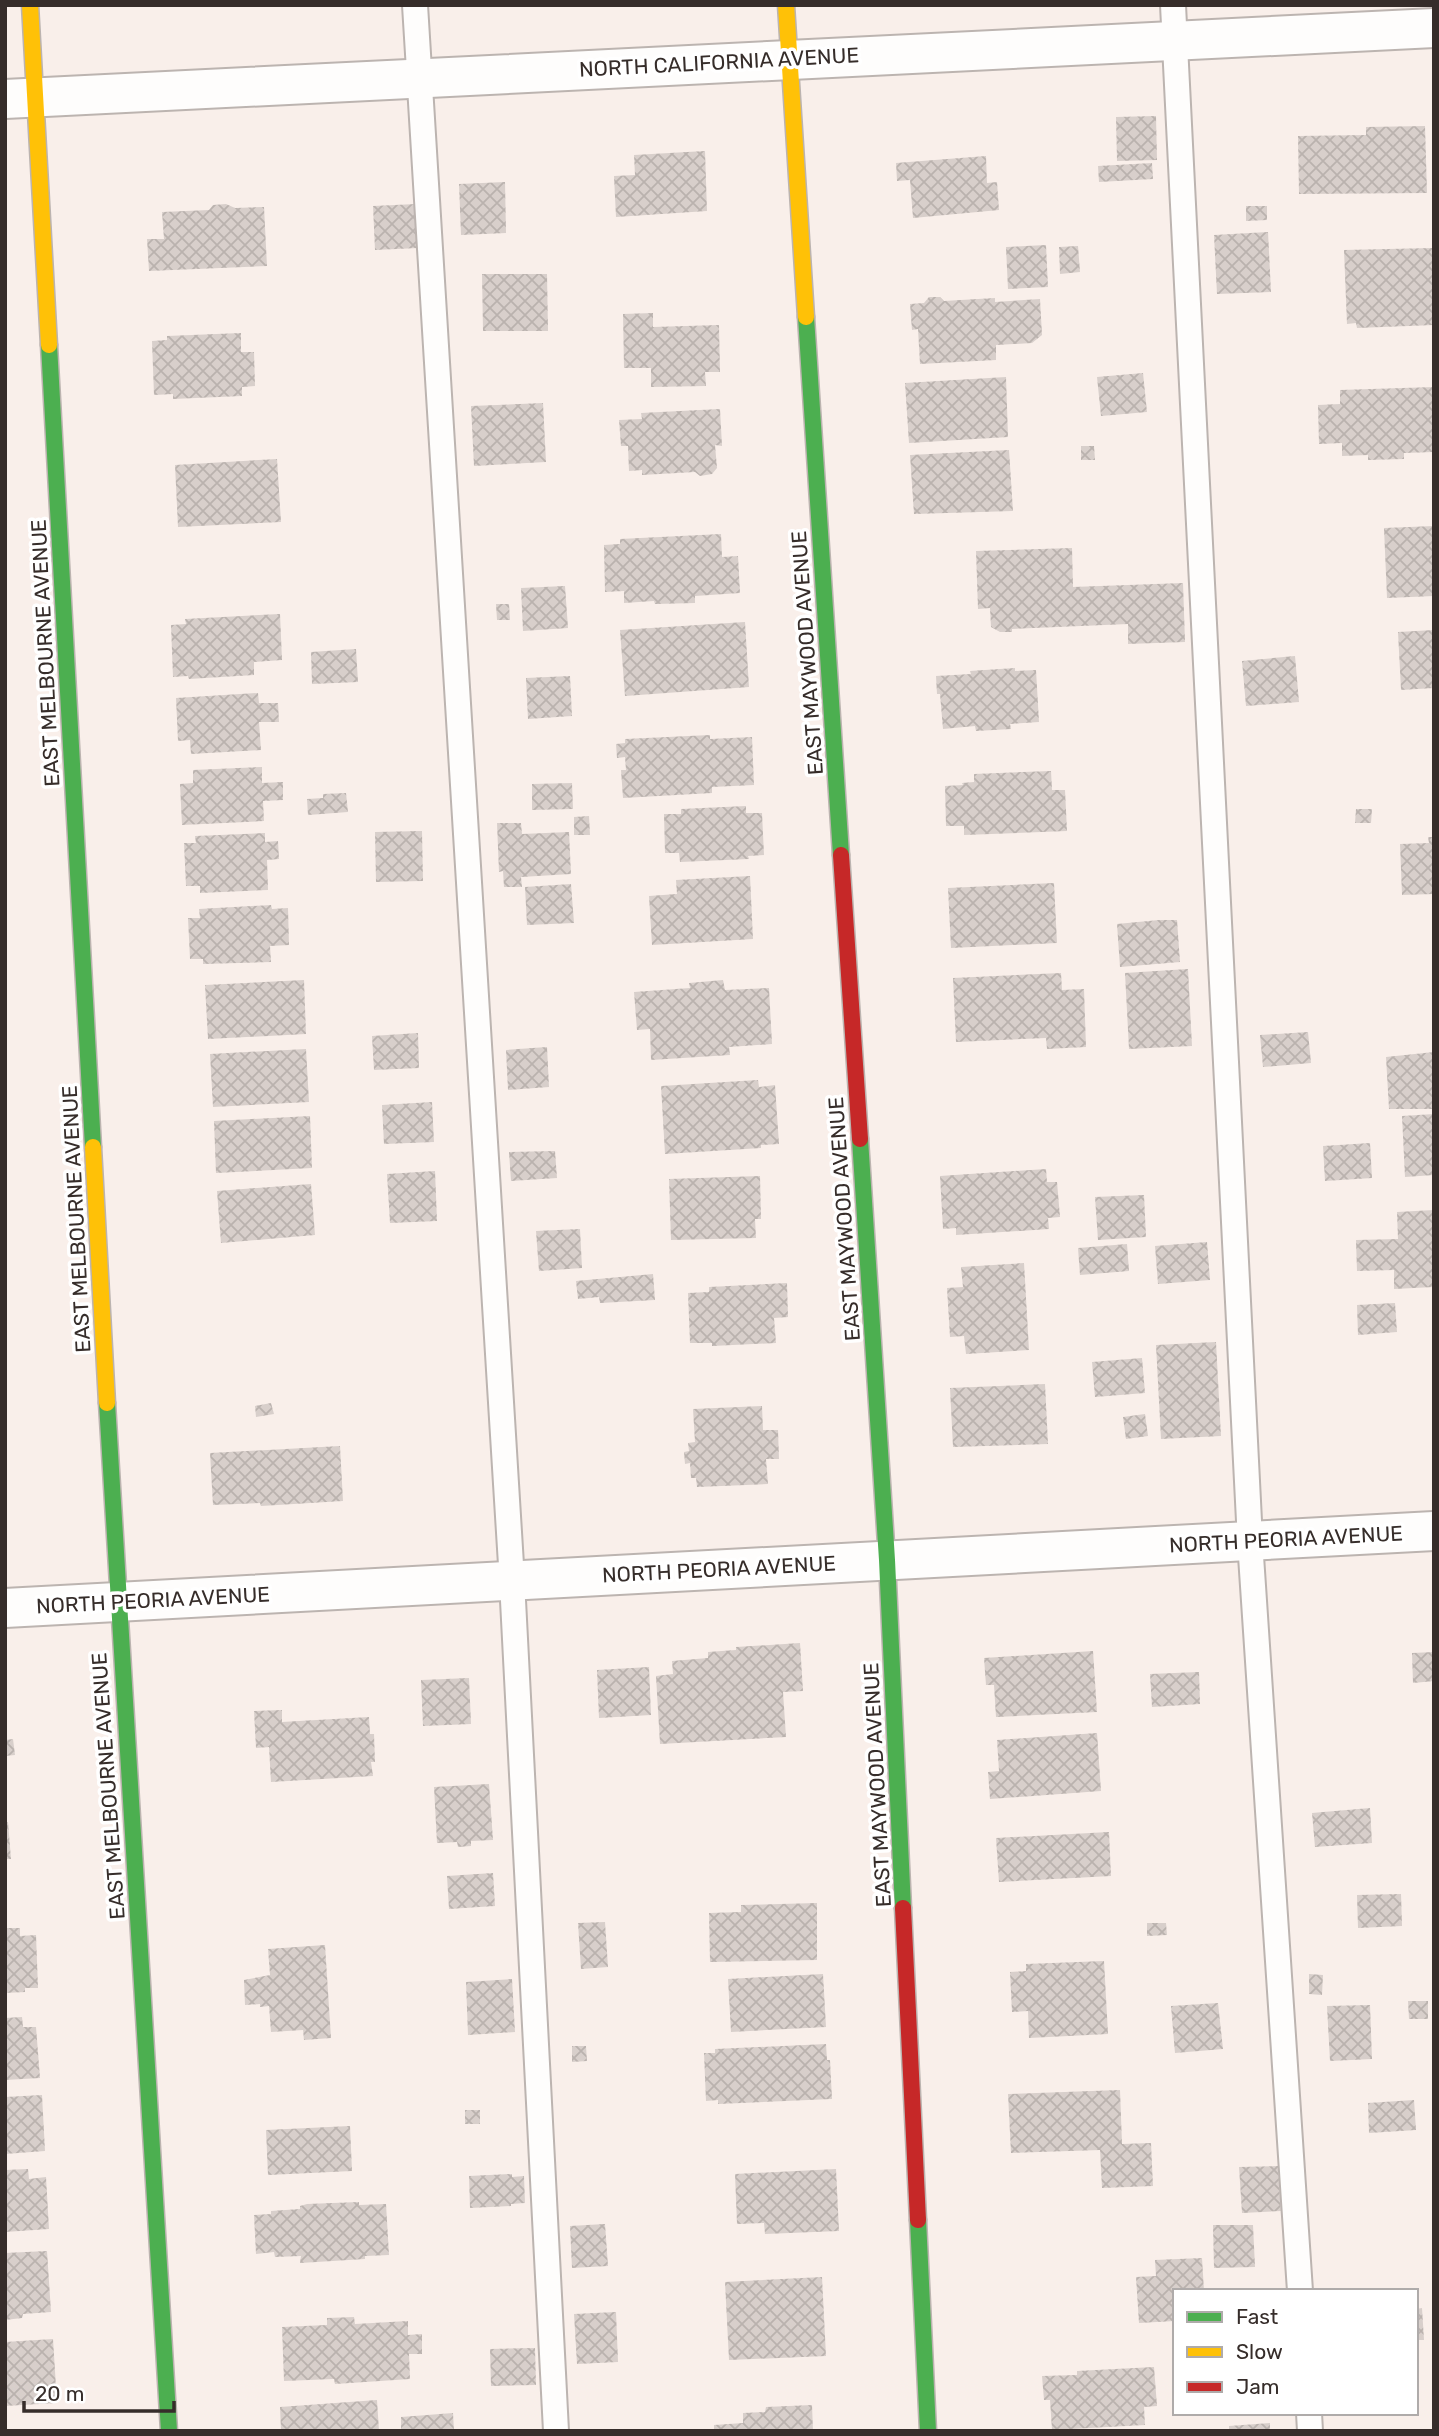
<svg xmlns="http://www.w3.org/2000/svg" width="1439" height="2436" viewBox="0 0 1439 2436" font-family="Rubik,sans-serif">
<defs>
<pattern id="building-cross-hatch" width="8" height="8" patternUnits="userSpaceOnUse" patternTransform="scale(1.75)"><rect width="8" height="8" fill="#d8cfcb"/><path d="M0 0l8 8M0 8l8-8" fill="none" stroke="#bab2ae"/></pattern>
</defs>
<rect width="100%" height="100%" fill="#f9efea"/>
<path fill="url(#building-cross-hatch)" d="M1156,116L1157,160L1117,161L1116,117Z
M1425,126L1427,193L1299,194L1298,136L1366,135V127Z
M705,151L707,211L616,217L614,176L635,175L634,155Z
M986,156L987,183L997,182L999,210L913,218L910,180L897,181L896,163Z
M1152,163L1153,179L1099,182L1098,166Z
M505,182L506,233L461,235L459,184Z
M226,204L235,208L264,207L267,266L149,271L147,239H164L162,212L209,210L213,205Z
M416,204L418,248L375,250L373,206Z
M1246,206H1267V220L1246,221Z
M1268,232L1271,292L1217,294L1214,235Z
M1046,245L1048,287L1008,289L1006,247Z
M1078,246L1080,272L1060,274L1059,247Z
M1432,248L1434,325L1357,328L1356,323L1347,324L1344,250Z
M482,274H547L548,331H483Z
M929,297H940L944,301L995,298V302L1040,299L1042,335L1032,343L996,345V360L920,364L918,329L912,330L910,304L924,303Z
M653,313V327L719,325L720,372H705L706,386L651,387V368H624L623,314Z
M241,333V352H254L255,386L242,387V396L173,399V394L154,395L152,341L167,340V336Z
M1143,373L1147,412L1101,416L1097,377Z
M1006,377L1008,437L909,443L905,383Z
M1434,387V452L1404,453V459L1368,460V455L1342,456V443L1319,444L1318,405L1340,404V390Z
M543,403L546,462L474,466L471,406Z
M720,409L722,446L715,445L717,468L712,474L700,476L695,472L642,475V470L629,471L628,446H621L619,420L642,419L641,413Z
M1081,446H1094L1095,460H1081Z
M1009,450L1013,511L914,514L910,455Z
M277,459L281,522L178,527L175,465Z
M1434,526V596L1387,598L1384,528Z
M721,534L722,557L738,556L740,593L695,596V603L655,604L654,601L624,603V591L605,592L604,545L620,544V539Z
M1072,548L1073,587L1183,583L1185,642L1128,644V624L1012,629V632H1000L991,627L990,608L978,609L976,551Z
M565,586L568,628L523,631L521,588Z
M496,604H509L510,620H497Z
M280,614L282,660L254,662V675L189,679L188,676L173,677L171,625L186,624L185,619Z
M745,622L749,687L625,696L620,630Z
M1434,630V688L1401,690L1398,632Z
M356,649L358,682L312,684L311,652Z
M1295,656L1299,702L1246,706L1242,661Z
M1015,668V671L1036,670L1039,722L1010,724L1011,729L976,731L975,726L943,729L940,694H937L936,676L971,674L970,671Z
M570,676L572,716L528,719L526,678Z
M258,693L259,703H278L279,722H259L261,750L191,754L190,740L178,741L176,698Z
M710,735V739L752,737L754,785L712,787V793L623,798L621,770H626L625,757L617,758L616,744L625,743V739Z
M262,767V783L283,782V800L263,801L264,821L182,825L180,784L193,783V770Z
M1051,771L1052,790H1065L1067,831L964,835V826H946L945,786L963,785L962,783L974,782V774Z
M572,783L573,809L532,810V784Z
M346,793L348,812L308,815L307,799L323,798V794Z
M746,806V813H762L764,855L748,856L749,859L680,862L679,853H665L664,814H681V809Z
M1356,809H1372L1371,823H1355Z
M589,816L590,835H574V817Z
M497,823H521L522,834L569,832L571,874L521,877L522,887H504L503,871L499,872Z
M422,831L423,881L376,882L375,832Z
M265,833V842L278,841L279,859L267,860L268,890L200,893V886H186L184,843H196L195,836Z
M1428,837H1434V894L1402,895L1400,844L1429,843Z
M750,876L753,939L652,945L649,896L677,894L676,880Z
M1054,883L1057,943L951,948L948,888Z
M571,884L574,923L527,925L525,887Z
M271,905L272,909L288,908L289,945L270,946L271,962L203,964V959H190L188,918H200L199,909Z
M1159,920H1177L1180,962L1120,967L1117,924Z
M1188,969L1192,1046L1129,1049L1125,973Z
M1061,973L1062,990L1084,989L1086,1047L1047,1049L1046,1038L956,1042L953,978Z
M304,980L306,1034L208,1039L205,985Z
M723,980L725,990L769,988L772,1044L729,1047L730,1055L651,1060L650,1029L637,1030L634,992L690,988L689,983Z
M1308,1032L1311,1063L1263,1067L1260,1035Z
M418,1033L419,1068L374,1070L372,1036Z
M547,1047L549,1087L508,1090L506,1050Z
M306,1049L309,1102L213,1107L210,1054Z
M1434,1052V1109H1389L1386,1057Z
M758,1080L759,1087L775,1085L779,1144L761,1145V1148L665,1154L661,1086Z
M432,1102L434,1142L384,1144L382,1105Z
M1434,1114V1175L1405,1177L1402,1116Z
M310,1116L312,1168L216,1173L214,1121Z
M1370,1143L1372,1178L1325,1181L1323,1146Z
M555,1151L557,1178L511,1181L509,1152Z
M1046,1169L1047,1182H1057L1060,1217L1048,1218L1049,1229L956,1235V1228L943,1229L940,1176Z
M435,1171L437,1221L390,1223L387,1174Z
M760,1176L761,1219H755L756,1238L671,1240L669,1179Z
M311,1184L315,1235L221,1243L217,1191Z
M1144,1195L1146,1237L1098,1240L1095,1197Z
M1434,1210V1287L1394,1289V1270L1357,1271L1356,1240L1398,1239L1397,1212Z
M580,1229L582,1268L539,1271L536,1231Z
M1207,1242L1210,1280L1158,1284L1155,1246Z
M1127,1244L1129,1271L1080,1275L1078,1248Z
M1024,1263L1029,1350L966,1354L964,1336L950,1337L947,1288L963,1287L961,1267Z
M653,1274L655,1300L600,1303L599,1297L578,1299L576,1281Z
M787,1283L788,1317L774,1318L776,1343L712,1346V1343H690L688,1293L709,1292V1287Z
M1395,1303L1397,1332L1358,1335L1357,1305Z
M1216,1342L1221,1436L1161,1439L1156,1345Z
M1142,1358L1145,1393L1095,1397L1092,1362Z
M1045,1384L1048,1444L953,1447L950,1388Z
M271,1403L274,1414L256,1417L255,1406Z
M762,1406L763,1430H778L779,1459H766L768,1484L697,1487L696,1478H691L690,1463L685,1464L684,1452L689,1451L688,1443L695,1442L693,1409Z
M1145,1414L1148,1436L1126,1439L1123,1417Z
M340,1446L343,1501L261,1506L260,1503L213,1505L210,1453Z
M800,1643L803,1691L783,1692L786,1737L660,1744L656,1676L673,1674L672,1661L708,1658V1652L736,1650V1647Z
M1093,1651L1097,1712L996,1717L994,1685H986L984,1658Z
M1434,1652V1681L1413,1683L1412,1653Z
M649,1667L651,1715L599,1718L597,1670Z
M1199,1672L1200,1704L1152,1707L1150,1674Z
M469,1678L471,1724L423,1726L421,1680Z
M282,1710V1722L369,1717L370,1734H374L375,1762H371L373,1776L271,1782L269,1747L256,1748L254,1711Z
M1097,1733L1101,1791L990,1799L988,1772L999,1771L997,1740Z
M13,1739L15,1755L5,1756V1740Z
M489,1784L493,1840L471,1841V1846L458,1847L457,1842L437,1843L434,1787Z
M1370,1808L1372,1843L1315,1847L1312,1813Z
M5,1822H8L11,1859H5Z
M1109,1832L1111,1876L999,1882L996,1838Z
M493,1873L495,1906L449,1909L447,1876Z
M1401,1894L1402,1926L1358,1928L1357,1895Z
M817,1903V1960L710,1962L709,1913L741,1912V1905Z
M605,1922L608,1967L581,1969L578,1923Z
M1147,1923H1166L1167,1935L1147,1936Z
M5,1928H20V1936L36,1935L38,1988H25V1992L5,1993Z
M325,1945L331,2038L304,2040L303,2030L271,2032L269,2006L260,2007V2004L245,2005L244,1980L270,1975L268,1949Z
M1104,1961L1108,2034L1029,2038L1028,2011L1012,2012L1010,1972L1026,1971V1964Z
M823,1974L826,2027L731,2032L728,1979Z
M1309,1974L1323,1975L1322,1995L1309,1994Z
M512,1979L515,2032L468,2035L466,1982Z
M1408,2001H1428V2019H1409Z
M1218,2003L1223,2049L1175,2053L1171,2006Z
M1370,2005L1372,2059L1330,2061L1327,2006Z
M22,2017L23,2027H36L40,2078L5,2080V2018Z
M826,2044L827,2060H830L832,2099L718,2104V2100L706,2101L704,2053H715V2049Z
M572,2046H586L587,2061L572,2062Z
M1120,2090L1122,2144L1151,2143L1153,2186L1102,2188L1100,2150L1011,2153L1008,2094Z
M42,2095L45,2151L5,2154V2097Z
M1414,2100L1416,2130L1369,2133L1368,2103Z
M465,2110H480V2124H465Z
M350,2126L352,2171L268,2175L266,2130Z
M1278,2166L1281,2211L1242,2213L1239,2167Z
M28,2169L29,2179L46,2177L49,2229L5,2232V2170Z
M836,2169L839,2231L765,2234L764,2223L737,2224L735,2174Z
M512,2174V2177L524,2176L525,2203L511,2204V2206L470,2208L469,2176Z
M359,2202V2205L386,2204L389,2255L365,2256V2259L300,2263L301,2256L275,2257L274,2252L256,2254L254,2215L271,2214V2211L300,2209V2206L307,2204Z
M605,2224L608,2266L572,2268L570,2226Z
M1213,2225H1253L1255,2267L1214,2268Z
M47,2251L51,2312L23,2314L22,2318L5,2320V2253Z
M1202,2258L1204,2291H1175V2321L1139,2323L1136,2277L1156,2276L1155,2260Z
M822,2277L826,2356L729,2360L725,2282Z
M1422,2308L1424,2340H1416V2309Z
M616,2312L618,2362L577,2364L574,2314Z
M354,2317L355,2324L408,2321V2335L422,2334V2354H409L410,2379L335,2384L334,2379L284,2381L282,2327L327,2325V2318Z
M53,2339L57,2403L5,2406V2342Z
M535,2348L536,2385L491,2386L490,2349Z
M1154,2367L1157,2406L1144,2407L1145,2425L1052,2430L1050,2400H1044L1042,2376L1077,2375V2371Z
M377,2400L379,2431H281L280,2407Z
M812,2405L813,2431H714V2425L743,2423V2413L765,2412L766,2407Z
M453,2413L454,2431H401V2417Z
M1270,2423V2431H1229V2426Z"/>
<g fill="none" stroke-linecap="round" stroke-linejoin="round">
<defs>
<path id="lane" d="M415,5L512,1581L556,2431
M1173,5L1250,1541L1300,2291
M1309,2413L1310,2431"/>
<path id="street" d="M5,99L1434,28
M5,1608L1434,1531"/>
<path id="fast" d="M806,317L841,855
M49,345L93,1147
M860,1139L887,1560L903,1908
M107,1403L169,2431
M918,2220L928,2431"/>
<path id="slow" d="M30,5L49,345
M786,5L806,317
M93,1147L107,1403"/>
<path id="jam" d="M841,855L860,1139
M903,1908L918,2220"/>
</defs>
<use href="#lane" stroke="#bcb4b0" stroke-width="28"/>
<use href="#street" stroke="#bcb4b0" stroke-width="42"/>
<use href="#fast" stroke="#bcb4b0" stroke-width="19"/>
<use href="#slow" stroke="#bcb4b0" stroke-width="19"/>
<use href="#jam" stroke="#bcb4b0" stroke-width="19"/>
<use href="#lane" stroke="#fefdfc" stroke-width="24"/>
<use href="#street" stroke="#fefdfc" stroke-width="38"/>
<use href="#fast" stroke="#4caf50" stroke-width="16"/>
<use href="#slow" stroke="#ffc107" stroke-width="16"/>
<use href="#jam" stroke="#c62828" stroke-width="16"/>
</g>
<g text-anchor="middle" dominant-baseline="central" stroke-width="7" stroke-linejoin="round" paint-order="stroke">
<g font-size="21" fill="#362d2a" stroke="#fff">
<text transform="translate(719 62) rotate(-3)">NORTH CALIFORNIA AVENUE</text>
<text transform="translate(45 653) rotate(-93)">EAST MELBOURNE AVENUE</text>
<text transform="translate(807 653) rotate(-94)">EAST MAYWOOD AVENUE</text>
<text transform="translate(76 1219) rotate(-93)">EAST MELBOURNE AVENUE</text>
<text transform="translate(844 1219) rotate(-94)">EAST MAYWOOD AVENUE</text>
<text transform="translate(1286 1539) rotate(-3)">NORTH PEORIA AVENUE</text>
<text transform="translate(719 1569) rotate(-3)">NORTH PEORIA AVENUE</text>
<text transform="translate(153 1600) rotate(-3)">NORTH PEORIA AVENUE</text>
<text transform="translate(877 1785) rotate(-93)">EAST MAYWOOD AVENUE</text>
<text transform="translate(108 1786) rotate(-94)">EAST MELBOURNE AVENUE</text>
</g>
</g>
<rect width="1439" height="2436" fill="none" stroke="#362d2a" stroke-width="14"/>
<rect x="1173" y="2289" width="245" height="126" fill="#ffffff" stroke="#afabaa" stroke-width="2"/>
<rect x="1187" y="2312" width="35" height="10" fill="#4caf50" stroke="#afabaa" stroke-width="2"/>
<text x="1236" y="2324" font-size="21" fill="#362d2a">Fast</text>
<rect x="1187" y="2347" width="35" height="10" fill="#ffc107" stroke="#afabaa" stroke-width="2"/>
<text x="1236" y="2359" font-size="21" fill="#362d2a">Slow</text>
<rect x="1187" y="2382" width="35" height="10" fill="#c62828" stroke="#afabaa" stroke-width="2"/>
<text x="1236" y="2394" font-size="21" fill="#362d2a">Jam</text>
<path d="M24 2401v10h150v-10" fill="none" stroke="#362d2a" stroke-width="3.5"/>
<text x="35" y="2401" font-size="21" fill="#362d2a" stroke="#ffffff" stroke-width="5" paint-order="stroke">20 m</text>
</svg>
